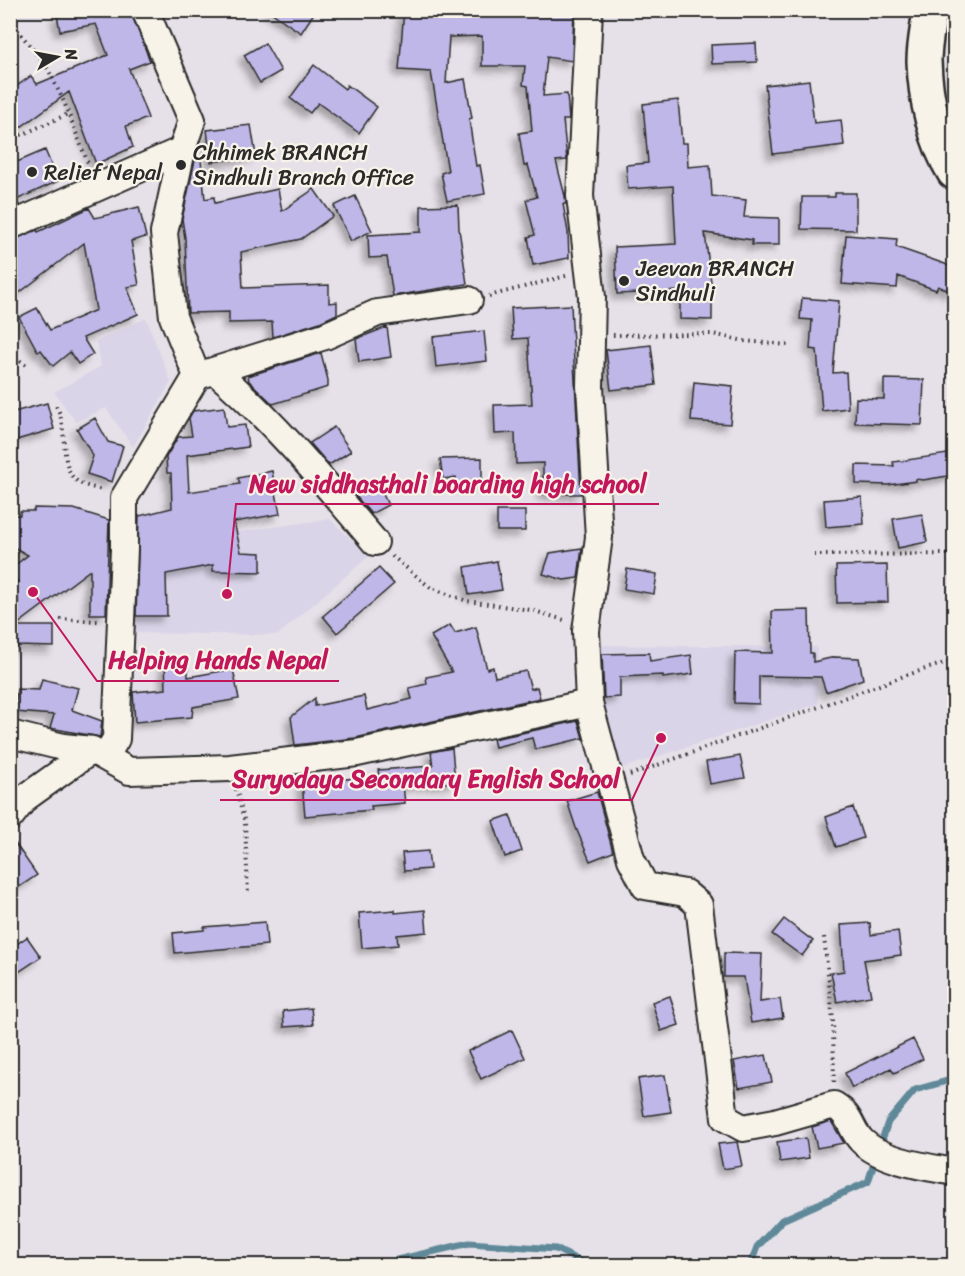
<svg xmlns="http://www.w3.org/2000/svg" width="965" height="1276" viewBox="0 0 965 1276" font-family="Sriracha,sans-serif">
<defs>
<filter id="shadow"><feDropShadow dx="-5.5" dy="5.5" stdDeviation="3" flood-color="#0004"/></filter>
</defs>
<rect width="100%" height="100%" fill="#e6e1e8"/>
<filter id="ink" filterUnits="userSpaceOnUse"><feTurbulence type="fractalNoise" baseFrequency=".0167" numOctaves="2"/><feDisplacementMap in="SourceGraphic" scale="12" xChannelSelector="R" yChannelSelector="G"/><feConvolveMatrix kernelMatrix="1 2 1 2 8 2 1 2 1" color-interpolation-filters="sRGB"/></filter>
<g filter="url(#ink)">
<path fill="#dad4e8" d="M146,318L171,382L133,447L106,408L76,422L54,392L101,366L96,342Z
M330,519L369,556L278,635L128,633L130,547Z
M594,645L817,647L818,704L614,771L597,704Z"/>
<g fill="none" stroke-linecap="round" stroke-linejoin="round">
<path stroke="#5f8999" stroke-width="7" d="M880,1146L888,1122L915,1090L954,1079
M393,1266L397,1260L469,1243L556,1249L589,1266
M750,1266L757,1247L782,1220L868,1182L876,1157"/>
</g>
<path fill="#beb7e8" stroke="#2b2b2b" stroke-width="1.5" filter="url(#shadow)" d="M77,10H130L150,61L129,69L148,118L126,126L133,147L96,164L69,92L10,135V91L31,76L37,84L108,55L96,24L60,31L57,15Z
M268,10H316L301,33Z
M404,10H436V18L490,17V10H574L572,61L547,57L543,96L567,94L569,120H563L567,160L556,161L565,196L566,204H563L568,232L569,258L533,265L528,237L535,235L526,200L537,197L528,165L524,166L519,133L532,131L528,86L523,85L525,66H482V36L449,37L446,83L465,79L472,118L469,119L476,166L480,165L485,194L447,201L441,173L448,171L431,72L399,70Z
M265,43L281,71L260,83L244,55Z
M756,43L757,62L712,64L711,45Z
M314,65L345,89L347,85L377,107L359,133L318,103L310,113L290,98Z
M809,80L814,123L841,120L844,145L773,154L765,85Z
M678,100L682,143H687L688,167L710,165L712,196L746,200L744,217L779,218V245H752V240L705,233L712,290V320L680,319V291L617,294L615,247L676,244L673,186L628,189L626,165L648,163L643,104Z
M251,125L256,156L211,162L207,130Z
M45,150L58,181L16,200L19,205L10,209V165Z
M195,160H201L205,199L214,197L215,203L278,189L282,211L314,189L333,216L301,239L241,252L243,288L329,285V303L337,302V314L320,322L273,337L272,322L229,323V312L188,313L185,238L182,219Z
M835,193H856V230L801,229L802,197H835Z
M355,196L372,231L351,241L334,206Z
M458,205L459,229L467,284L393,296L387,257L369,258L368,235L421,232V206Z
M139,207L146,237L131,241L139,285L127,287L138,314L83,338L93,354L78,364L70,352L53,366L41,350L38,352L19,317L37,308L50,330L96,310L84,243L10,300V241L37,230L38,232L89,208L95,218Z
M846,235L897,239L896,247L945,264L954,270V293L938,286L936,290L898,276L897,288L842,284Z
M802,298L839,301L833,373L846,372L848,408L822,411L817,350L810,349L812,320L800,319Z
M571,305L581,494H543V463L516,464L515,433L495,434L494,405L532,404L528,338L513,339L511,308Z
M387,327L391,357L359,362L356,339Z
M484,331L487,361L436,367L433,337Z
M651,345L656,385L611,390L606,350Z
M321,353L328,380V387L273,404L249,381L248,376Z
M884,379L924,380L922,425L855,423L856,398L884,399Z
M694,382L733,386L730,424L691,421Z
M47,403L54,429L13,441L10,432V413Z
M224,407L227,427L245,425L248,447L187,455L189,492L240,484L238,478L272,471L280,514L234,522L241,552L261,553V572L213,571V565L166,574L167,616H136L139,516L172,508L171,473H167L166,457L178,437L192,436L189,418L193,411Z
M95,418L108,442L123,446L112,482L87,474L93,456L77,429Z
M334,427L351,451L329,465L310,443Z
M954,453V475L923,480L916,479V481L888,485L856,484V465L894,466L893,462Z
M482,458V484H456V477L443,479L440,459Z
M380,488L388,505L371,514L354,494Z
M862,497L864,524L826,527L824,500Z
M34,508L74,509L109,520L106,614H90V570L18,624V598L10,587L18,582L10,569L28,555L10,545V515H20V511H34Z
M497,511H525V531H497Z
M922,514L927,542L898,548L893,519Z
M582,548L578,578L564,580L543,574L550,553Z
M497,561L502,590L469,595L465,567Z
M887,565L888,602L837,603L836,566Z
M379,568L394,584L337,633L323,616Z
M627,569L657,574L654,594L624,589Z
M809,610L810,653H813V662L835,657L859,658L863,679L826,692L821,677L759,676V704L734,703L735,652L773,653L772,611Z
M450,625L455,633L476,627L487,669L493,667L495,677L526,671L531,689L537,687L540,698L355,738L295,745L291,717L315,698V706L364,696L367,710L412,699L409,688L427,684L426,677L452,672L431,636Z
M18,626H54V647L17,646Z
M649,653L650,661L691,655L693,674L663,678V675L620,677V697L604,698L602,654Z
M188,661V677L233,669L239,699L193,707L192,717L135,722L133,692L166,689L165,662Z
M42,679L78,688L72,710L102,721L100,737L50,728L54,715L15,712L17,689L39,690Z
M578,721L583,738L563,743L535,749L532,738L495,747L493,739Z
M452,748L455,782L403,786L405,803L371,806L372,810L305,816L302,783L379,776L378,770L433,766L431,752Z
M740,756L745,778L710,784L706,762Z
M597,792L613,852L590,861L576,828L567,801Z
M853,807L863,838L836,847L826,817Z
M510,815L522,851L505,857L493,821Z
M10,836L37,875L10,893Z
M428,851L430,869L404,871L402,853Z
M395,910V913L425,910L427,932L397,935L398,945L362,948L359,913Z
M784,919L813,941L802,956L772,934Z
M265,922L267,945L175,953L173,933L204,930V927Z
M870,923L871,935L898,931L901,955L864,960L871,996L837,1002L831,973L844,971L841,925Z
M27,937L41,957L11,977V948Z
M724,953L762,954L760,1002L780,999L783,1018L751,1023L744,977H724Z
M670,996L679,1025L661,1031L652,1002Z
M311,1008L313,1025L284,1027L283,1011Z
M512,1030L525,1058L481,1079L468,1051Z
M913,1039L923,1059L894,1073L891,1068L852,1088L845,1073Z
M766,1055L772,1082L739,1088L734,1061Z
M665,1075L671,1112L644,1116L638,1079Z
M831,1121L844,1143L817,1148L812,1127Z
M806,1138L809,1158L780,1162L777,1142Z
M737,1142L742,1166L723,1169L718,1144Z"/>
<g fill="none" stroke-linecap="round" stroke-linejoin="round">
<defs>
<path id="minor" d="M589,10L580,196L592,297L590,386L599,537L586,631L589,703L631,859L645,886L685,893L699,905L725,1118L743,1128L775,1122L834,1105C853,1117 849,1128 862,1141C881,1161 928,1167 954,1172
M10,226L182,150
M215,371C275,422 324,482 375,542
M197,376L325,336L377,313L469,300
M10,734L63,747L92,750
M105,757L116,739L124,549V498L197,376L173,317L164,233L182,150L192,120L145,10
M10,817L25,798L92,750L129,771L230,768L357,753L589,703"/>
<path id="highway" d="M930,10C928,27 924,45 924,61C925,98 935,141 954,172"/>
</defs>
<use href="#minor" stroke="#2b2b2b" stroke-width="30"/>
<use href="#highway" stroke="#2b2b2b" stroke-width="38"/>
<path stroke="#2b2b2b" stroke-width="4" stroke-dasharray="1.5 4.5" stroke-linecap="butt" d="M10,20L48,69L64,102L89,166
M10,140L68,114
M489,296L566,276
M613,335L713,334L744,341L788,345
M10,354L28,366
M56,406C69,426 58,467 77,481C83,486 95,488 103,490
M814,555L954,554
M392,556L431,588L467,601L531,610L564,620
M60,619L98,621
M630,775L907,675L954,660
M236,789L245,823L248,894
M824,937L833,1020L834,1083"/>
<use href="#minor" stroke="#f7f3e8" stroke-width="26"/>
<use href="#highway" stroke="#f7f3e8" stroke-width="33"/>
</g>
</g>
<g fill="#2b2b2b" stroke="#f7f3e8" stroke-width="2">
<circle cx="181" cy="165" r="6"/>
<circle cx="32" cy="172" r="6"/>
<circle cx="624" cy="281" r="6"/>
</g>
<g text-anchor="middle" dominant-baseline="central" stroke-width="4.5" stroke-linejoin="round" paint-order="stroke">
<g font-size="22" fill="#2b2b2b" stroke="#f7f3e8" text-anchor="start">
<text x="193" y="152">Chhimek BRANCH<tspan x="193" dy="25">Sindhuli Branch Office</tspan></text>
<text x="44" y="172">Relief Nepal</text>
<text x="636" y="268">Jeevan BRANCH<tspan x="636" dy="25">Sindhuli</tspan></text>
</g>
</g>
<path fill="none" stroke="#c2185b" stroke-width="2" d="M227 594L236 504H659M33 592L97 681H339M661 738L632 800H220"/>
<g fill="#c2185b" stroke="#f7f3e8" stroke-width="2">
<circle cx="227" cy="594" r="6"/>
<circle cx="33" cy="592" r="6"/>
<circle cx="661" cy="738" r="6"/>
</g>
<g font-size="24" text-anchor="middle" font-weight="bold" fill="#c2185b" stroke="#f7f3e8" stroke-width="4.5" stroke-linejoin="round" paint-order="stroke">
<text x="448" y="492">New siddhasthali boarding high school</text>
<text x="218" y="668">Helping Hands Nepal</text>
<text x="426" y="787">Suryodaya Secondary English School</text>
</g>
<rect width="965" height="1276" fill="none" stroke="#f7f3e8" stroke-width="36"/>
<rect x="18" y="18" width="929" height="1240" fill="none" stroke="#2b2b2b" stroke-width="2" filter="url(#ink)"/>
<g transform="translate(57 57) rotate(80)" stroke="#f7f3e8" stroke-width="4.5" paint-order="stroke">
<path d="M0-4.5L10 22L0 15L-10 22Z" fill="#2b2b2b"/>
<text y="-9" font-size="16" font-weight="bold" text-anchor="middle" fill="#2b2b2b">N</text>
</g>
</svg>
